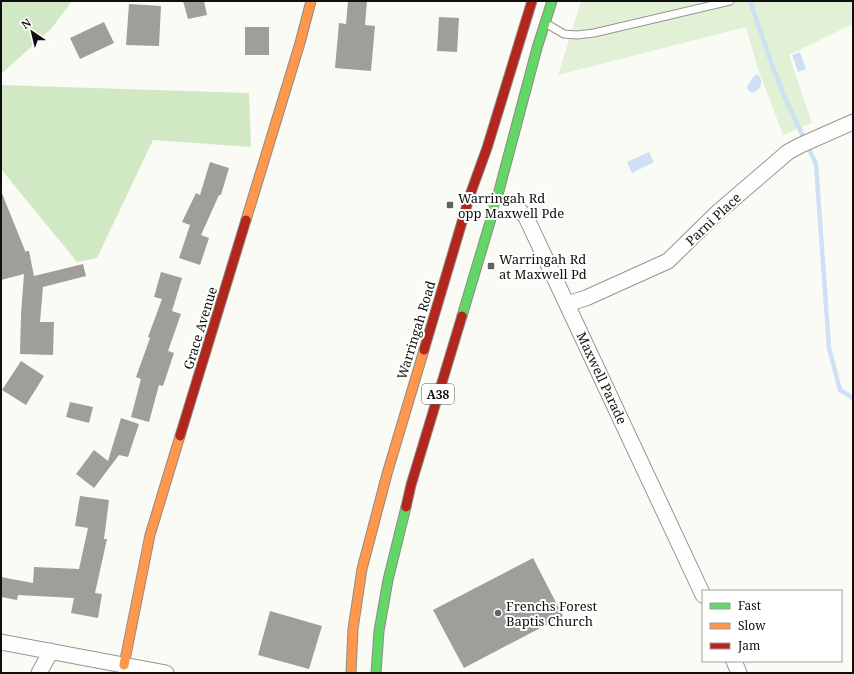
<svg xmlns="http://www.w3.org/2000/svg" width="854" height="674" viewBox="0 0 854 674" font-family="'Noto Serif',serif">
<rect width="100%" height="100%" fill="#fbfbf5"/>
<path fill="#e2f1d6" d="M581,1H853V24L789,55L812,123L783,135L758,69L746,27L558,75Z"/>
<path fill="#d1e8c4" d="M1,1H72L51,29L1,74Z
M1,85L249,93L251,147L153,140L97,258L77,262L1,169Z"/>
<path fill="#cde0f4" d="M800,52L806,69L798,72L792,55Z
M757,74C765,81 761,90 752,93L748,90L747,86C751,82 752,77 757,74Z
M649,152L654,162L632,173L627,162Z"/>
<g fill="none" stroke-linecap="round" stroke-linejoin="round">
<path stroke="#cde0f4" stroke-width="4.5" d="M750,1L771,62L786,100L816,164L829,348L840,390L853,398"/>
</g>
<path fill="#9f9e9a" d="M183,1H204L207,15L188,19Z
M348,1H367L365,25L375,26L371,71L335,68L339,23L346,24Z
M129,4L161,6L159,46L126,45Z
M439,17L459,18L457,52L437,51Z
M104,22L114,43L80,59L70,38Z
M245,27H269V55H245Z
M210,162L229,168L221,195H219L201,235L209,238L200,265L179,258L190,225L182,222L196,193L200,195Z
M1,191L26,253V251H29L34,276L83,264L86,276L43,287L40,322H54L53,355L20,354L21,314L24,274L1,280Z
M161,272L182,278L172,311L181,314L168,351L174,353L163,386L159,385L149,422L131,417L141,379L136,377L150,338L148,337L162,299L154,297Z
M21,361L44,376L26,405L2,390Z
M70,402L93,407L89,423L66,417Z
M121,418L139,424L128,457L119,455L94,488L76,474L94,450L108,461Z
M80,496L109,500L104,539H107L95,593L102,594L98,618L71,613L74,598L18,595L17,600L1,597V577L33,583L34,567L79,569L88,528L75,526Z
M533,558L563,616L464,668L433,610Z
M270,611L322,626L309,669L258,655Z"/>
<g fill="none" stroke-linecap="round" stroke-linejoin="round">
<defs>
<path id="lane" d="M547,24L564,34L577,35L594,33L730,1"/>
<path id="street" d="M496,202L519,210L526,217L703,595
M567,304L586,298L668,261L717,213L788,152L801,145L853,122
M1,642L166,673
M734,661L739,673
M39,673L51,651"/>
<path id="fast" d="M462,316L496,202L537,48L552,1
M376,673L379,631L388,580L406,507"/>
<path id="slow" d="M246,220L300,43L311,1
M124,665L150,535L180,436
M351,673L353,629L362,569L387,474L424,350"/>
<path id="jam" d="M424,350L470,195L487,148L532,1
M180,436L246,220
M406,507L411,485L462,316"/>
</defs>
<use href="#lane" stroke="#959593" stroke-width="9"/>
<use href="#street" stroke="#959593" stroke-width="17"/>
<use href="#fast" stroke="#8c8c89" stroke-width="11"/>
<use href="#slow" stroke="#8c8c89" stroke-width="11"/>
<use href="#jam" stroke="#8c8c89" stroke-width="11"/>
<use href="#lane" stroke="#fefefe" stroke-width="7"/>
<use href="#street" stroke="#fefefe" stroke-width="15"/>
<use href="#fast" stroke="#63d668" stroke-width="9"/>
<use href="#slow" stroke="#ff974d" stroke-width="9"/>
<use href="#jam" stroke="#b3261e" stroke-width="9"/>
</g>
<g fill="#626260" stroke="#fff" stroke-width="1.5">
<rect x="446" y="201" width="8" height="8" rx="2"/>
<rect x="487" y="262" width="8" height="8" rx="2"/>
<circle cx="498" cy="613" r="4"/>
</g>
<g text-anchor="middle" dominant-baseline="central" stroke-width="4" stroke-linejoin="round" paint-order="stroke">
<rect fill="#fff" stroke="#575757" stroke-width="1" x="422" y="384" width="32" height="20" rx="3"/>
<g font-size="12" font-weight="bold" fill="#0f0f0f">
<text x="438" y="394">A38</text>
</g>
<g font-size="13" fill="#0f0f0f" stroke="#fff" text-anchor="start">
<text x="458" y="198">Warringah Rd<tspan x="458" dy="15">opp Maxwell Pde</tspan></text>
<text x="499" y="259">Warringah Rd<tspan x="499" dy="15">at Maxwell Pd</tspan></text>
<text x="506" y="606">Frenchs Forest<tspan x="506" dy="15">Baptis Church</tspan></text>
</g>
<g font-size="13" fill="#0f0f0f" stroke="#fff">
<text transform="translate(713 219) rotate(-43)">Parni Place</text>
<text transform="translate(200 328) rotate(-73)">Grace Avenue</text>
<text transform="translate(416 330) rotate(-73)">Warringah Road</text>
<text transform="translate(602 378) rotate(65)">Maxwell Parade</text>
</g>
</g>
<rect width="854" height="674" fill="none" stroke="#0f0f0f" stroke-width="4"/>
<rect x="702" y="590" width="140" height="72" fill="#ffffff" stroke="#9f9f9f"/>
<rect x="710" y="603" width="20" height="6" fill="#63d668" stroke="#9f9f9f"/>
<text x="738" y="610" font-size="12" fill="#0f0f0f">Fast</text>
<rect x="710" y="623" width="20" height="6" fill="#ff974d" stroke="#9f9f9f"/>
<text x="738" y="630" font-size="12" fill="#0f0f0f">Slow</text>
<rect x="710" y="643" width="20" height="6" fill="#b3261e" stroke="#9f9f9f"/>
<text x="738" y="650" font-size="12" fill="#0f0f0f">Jam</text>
<g transform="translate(32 32) rotate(325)" stroke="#ffffff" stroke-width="3" paint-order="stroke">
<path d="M0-3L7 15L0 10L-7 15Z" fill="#0f0f0f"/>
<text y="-6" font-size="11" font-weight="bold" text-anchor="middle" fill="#0f0f0f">N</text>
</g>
</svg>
